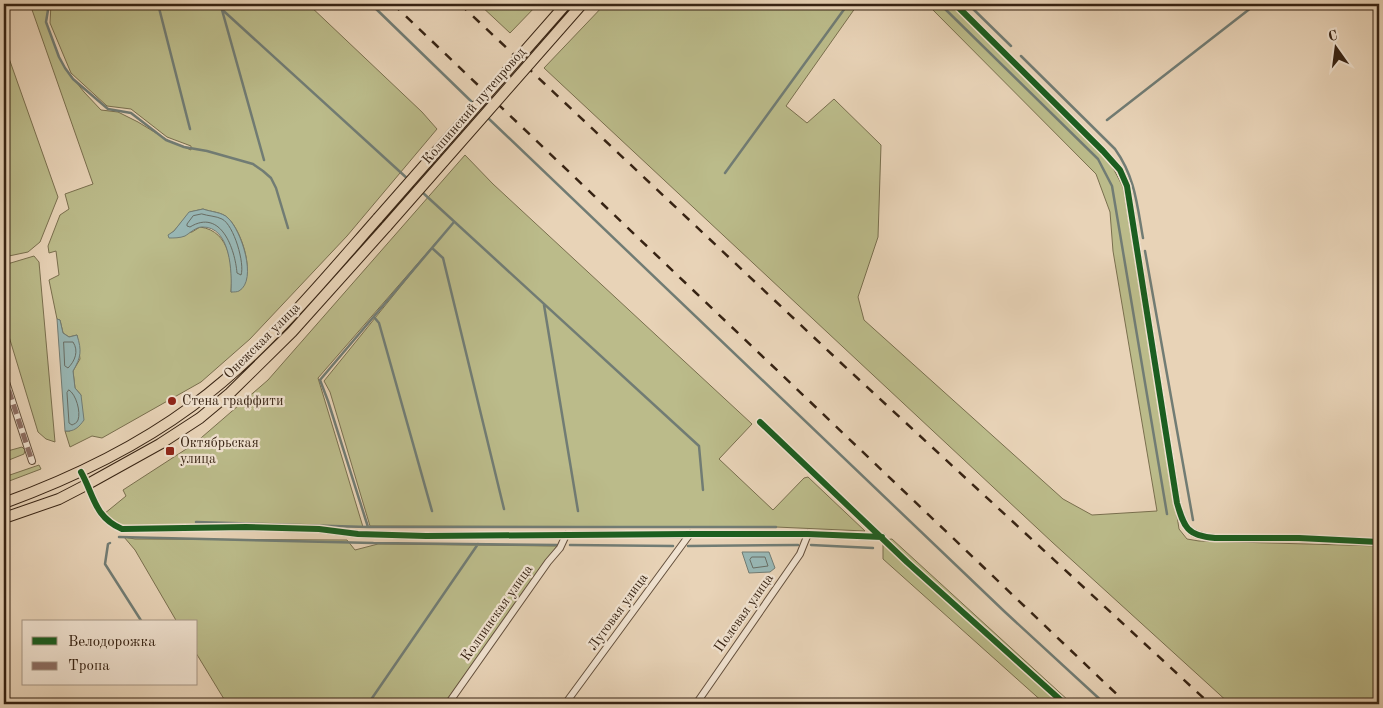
<svg xmlns="http://www.w3.org/2000/svg" width="1383" height="708" viewBox="0 0 1383 708" font-family="'Old Standard TT',serif">
<rect width="100%" height="100%" fill="#e8d3b7"/>
<filter id="stains"><feTurbulence type="fractalNoise" baseFrequency=".004" numOctaves="4"/><feColorMatrix values="0 0 0 0 .2 0 0 0 0 .09 0 0 0 0 .02 0 0 0 .5 -.17"/></filter>
<radialGradient id="worn" r=".72"><stop offset=".6" stop-color="#630" stop-opacity="0"/><stop offset="1" stop-color="#630" stop-opacity=".3"/></radialGradient>
<path fill="#bbbb8a" stroke="#796f4e" fill-rule="evenodd" d="M30,4H49L46,22L59,57L65,68L84,92L101,110L118,112L138,122L169,141L191,150V146L167,137L131,109L107,106L71,73L50,23L51,4H308L422,112L437,129L347,236L250,339L201,382L102,438L92,436L70,447L65,431H70L81,395L75,388L73,371L80,359L77,335L69,337L63,333L60,320L57,319L49,280L59,275L56,251L49,253L48,246L60,215L69,209L65,194L93,184ZM203,209C211,212 222,212 228,218C243,232 261,287 231,292C233,267 231,231 200,227L192,232L169,235L174,231L190,212Z
M479,4H538L510,33Z
M605,4H858L786,106L807,123L834,99L881,145L878,237L858,297L864,320L1063,499L1092,515L1157,511L1113,251L1110,212L1096,174L927,4H951L1097,145L1112,166L1123,187L1155,370L1179,529L1187,539L1199,541L1379,546V704H1230L1052,542L544,68Z
M4,47H5L58,197L40,242L28,252L4,257Z
M465,155L493,184L752,424L719,459L773,510L804,478L808,477L865,531L776,527L370,526L330,392L324,381L439,239L318,378L363,527L243,525L119,527L104,514L126,496L123,490L194,444L268,380Z
M34,256L39,262L55,442L46,439L38,432L4,320V265Z
M22,447L25,450L24,454L4,462V452Z
M39,465L41,469L4,483V477Z
M124,537L135,539L347,540L355,550L378,544L557,546L445,704H227L196,653V622H177L135,550Z
M892,539L1070,702L1072,704H1045L883,559V540Z"/>
<path fill="#98b7b5" stroke="#717c74" d="M203,209C211,212 222,212 228,218C241,230 258,280 239,291C237,292 234,292 231,292C232,273 231,226 202,227C196,227 190,233 185,236C180,238 174,238 169,238L168,235L174,231L189,212Z
M57,319L60,320L63,333L69,337L77,335C82,351 81,357 73,371L75,388L81,395L84,420C79,427 74,432 65,431Z
M742,552H769L775,568L770,572L749,573Z"/>
<g fill="none" stroke-linecap="round" stroke-linejoin="round">
<path stroke="#686d64" stroke-width="1" d="M202,214C208,216 216,216 222,219C234,225 245,264 241,275L237,273C235,249 221,208 190,227L187,226V224L193,216Z
M64,342H73C79,351 75,361 68,368L65,366Z
M69,390C76,394 81,412 78,420C77,423 74,424 72,425L69,423L67,393Z
M752,557H765L768,566L753,568L750,560Z"/>
<path stroke="#717c74" stroke-width="2.5" d="M49,4L46,22L59,57L65,68L73,79L108,109L131,113L166,140L184,147L207,151L253,164L263,171L271,178L276,188L288,228
M158,4L190,129
M216,4L409,180
M371,4L474,104
M940,4L1098,159L1112,186L1167,514
M968,4L1011,46
M222,10L264,160
M1021,56L1115,149C1135,177 1137,204 1143,238
M487,117L1005,612L1105,704
M1107,120L1256,4
M725,173L848,4
M422,192L699,446L703,490
M432,248L443,258L504,509
M1145,251L1193,520
M544,305L578,511
M374,317L379,323L432,511
M196,522L368,527H776
M368,527L328,401L320,380L454,222
M119,537L373,543
M110,543L108,544L105,564L142,622
M373,543L557,545
M570,545L673,546
M811,545L873,548
M688,546L798,545
M368,704L478,544"/>
<defs>
<path id="minor" d="M955,4L1103,151L1120,170L1127,186L1177,503C1184,527 1187,536 1215,538H1299L1379,542
M4,376L32,461
M81,472C94,495 94,517 122,529L246,527L319,529L358,534L426,536L690,534H808L882,537
M448,704L548,562L560,548L566,535
M565,704L690,534
M696,704L800,554L808,534"/>
<path id="primary" d="M4,503C70,479 135,448 192,406C263,354 320,284 378,218
M4,518L59,499L88,484L160,444L200,418L230,393L292,332L387,226"/>
</defs>
<use href="#minor" stroke="#634f3c" stroke-width="8"/>
<use href="#primary" stroke="#372313" stroke-width="12"/>
<use href="#minor" stroke="#f0e2d0" stroke-width="6"/>
<use href="#primary" stroke="#e8d3b7" stroke-width="10"/>
<path stroke="#372313" stroke-width="2.5" stroke-dasharray="9 9" stroke-linecap="butt" d="M393,4L1127,704
M460,4L840,362L1210,704"/>
<defs>
<path id="primary-bridge" d="M378,218L566,4
M387,226L582,4"/>
</defs>
<use href="#primary-bridge" stroke="#372313" stroke-width="12" stroke-linecap="butt"/>
<use href="#primary-bridge" stroke="#e8d3b7" stroke-width="10"/>
<path stroke="#8d6e63" stroke-width="5" stroke-dasharray="10 5" stroke-linecap="butt" d="M4,376L32,461"/>
<defs>
<path id="cycleway" d="M955,4L1103,151L1120,170L1127,186L1177,503C1184,527 1187,536 1215,538H1299L1379,542
M760,422L907,562L1065,704
M81,472C94,495 94,517 122,529L246,527L319,529L358,534L426,536L690,534H808L882,537"/>
</defs>
<use href="#cycleway" stroke="#f0e2d0" stroke-width="9"/>
<use href="#cycleway" stroke="#1b5e20" stroke-width="6"/>
</g>
<g fill="#8f2418" stroke="#f0e2d0" stroke-width="2">
<circle cx="172" cy="401" r="5"/>
<rect x="165" y="446" width="10" height="10" rx="2.5"/>
</g>
<g text-anchor="middle" dominant-baseline="central" stroke-width="4.5" stroke-linejoin="round" paint-order="stroke">
<g font-size="14" fill="#372313" stroke="#f0e2d0">
<text transform="translate(474 106) rotate(-49)">Колпинский путепровод</text>
<text transform="translate(262 341) rotate(-45)">Онежская улица</text>
<text transform="translate(618 612) rotate(-54)">Луговая улица</text>
<text transform="translate(497 613) rotate(-55)">Колпинская улица</text>
<text transform="translate(744 613) rotate(-55)">Полевая улица</text>
</g>
<g font-size="14" fill="#372313" stroke="#f0e2d0" text-anchor="start">
<text x="182" y="401">Стена граффити</text>
<text x="180" y="443">Октябрьская<tspan x="180" dy="16">улица</tspan></text>
</g>
</g>
<rect width="1383" height="708" fill="none" stroke="#e8d3b7" stroke-width="20"/>
<rect x="5" y="5" width="1373" height="698" fill="none" stroke="#372313" stroke-width="2.5"/>
<rect x="10" y="10" width="1363" height="688" fill="none" stroke="#372313"/>
<rect x="22" y="620" width="175" height="65" fill="#f0e2d0" stroke="#a69684"/>
<rect x="32" y="637" width="25" height="8" fill="#1b5e20" stroke="#a69684"/>
<text x="68" y="646" font-size="15" fill="#372313">Велодорожка</text>
<rect x="32" y="662" width="25" height="8" fill="#8d6e63" stroke="#a69684"/>
<text x="68" y="670" font-size="15" fill="#372313">Тропа</text>
<g transform="translate(1336 48) rotate(346)" stroke="#f0e2d0" stroke-width="4" paint-order="stroke">
<path d="M0-4L9 19L0 12L-9 19Z" fill="#372313"/>
<text y="-8" font-size="14" font-weight="bold" text-anchor="middle" fill="#372313">С</text>
</g>
<rect width="100%" height="100%" filter="url(#stains)"/>
<rect width="100%" height="100%" fill="url(#worn)"/>
</svg>
